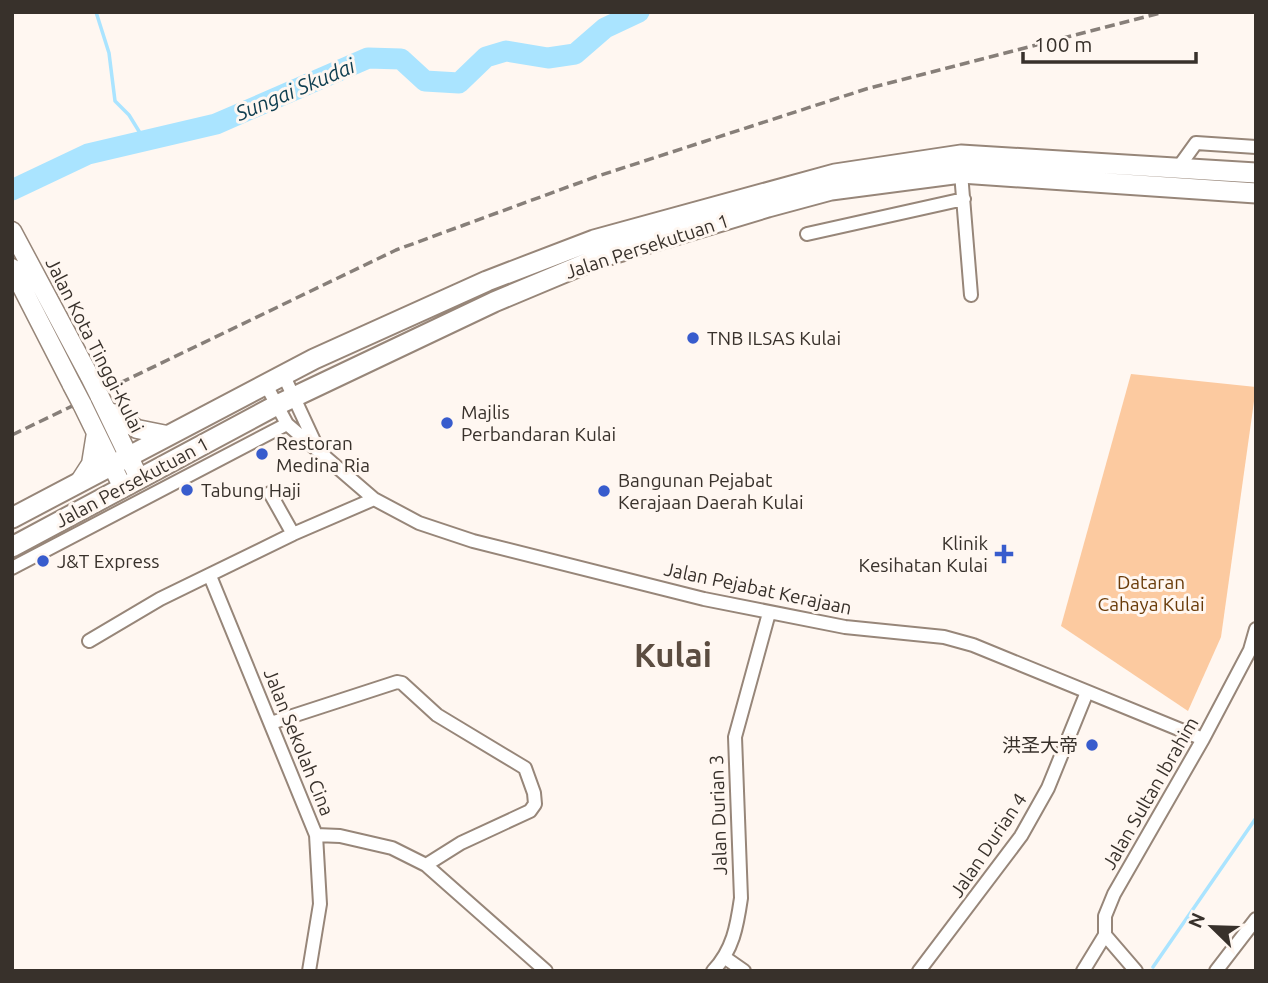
<svg xmlns="http://www.w3.org/2000/svg" width="1268" height="983" viewBox="0 0 1268 983" font-family="Ubuntu,'Noto Sans SC',sans-serif">
<rect width="100%" height="100%" fill="#fff7f1"/>
<path fill="#fccaa0" d="M1131,374L1256,387L1221,637L1188,711L1061,626Z"/>
<g fill="none" stroke-linecap="round" stroke-linejoin="round">
<path stroke="#aae4ff" stroke-width="3.5" d="M96,12L109,53L115,101L129,115L145,141
M1153,967L1256,818"/>
<path stroke="#aae4ff" stroke-width="21" d="M12,190L88,154L216,124L368,58L401,59L425,81L459,83L486,57L506,51L548,58L575,54L605,28L639,12"/>
<defs>
<path id="minor" d="M1178,168L1196,143L1256,147
M961,173L971,295
M807,234L964,199
M283,374L316,445
M265,383L287,424L374,499L419,523L473,541L704,599L845,627L944,637L973,645L1203,739
M270,493L293,534
M12,568L287,424
M210,576L316,835L320,904L309,971
M89,641L160,599L293,534L374,499
M271,723L397,682L402,683L437,715L525,768L534,793L535,804L530,811L461,843L426,865
M316,835L340,836L392,848L426,865L546,971
M724,957L744,971
M713,971C733,950 737,926 741,898L735,737L769,613
M919,971L1021,836L1048,788L1087,692
M1083,971L1105,935
M1136,971L1105,935V916L1114,894L1203,739L1250,650L1256,629
M1216,971L1256,919"/>
<path id="primary" d="M12,231L90,377
M12,268L72,385
M99,395L139,478
M82,404L122,486
M110,412L137,429L167,435
M80,481L91,464L96,433"/>
<path id="trunk" d="M12,518L314,359L487,281L594,240L835,174L961,155L1256,173
M12,547L275,406L494,302L599,258L768,207L831,190L961,173L1256,193"/>
</defs>
<use href="#minor" stroke="#978679" stroke-width="16"/>
<use href="#primary" stroke="#978679" stroke-width="21"/>
<use href="#trunk" stroke="#978679" stroke-width="23"/>
<use href="#minor" stroke="#fff" stroke-width="12"/>
<use href="#primary" stroke="#fff" stroke-width="18"/>
<use href="#trunk" stroke="#fff" stroke-width="19"/>
<path stroke="#877f79" stroke-width="3.5" stroke-dasharray="10 5" stroke-linecap="butt" d="M12,435L396,250L464,225L595,177L866,89L1164,12"/>
<defs>
<path id="primary-bridge" d="M90,377L99,395
M72,385L82,404"/>
</defs>
<use href="#primary-bridge" stroke="#978679" stroke-width="21" stroke-linecap="butt"/>
<use href="#primary-bridge" stroke="#fff" stroke-width="18"/>
</g>
<g fill="#385ccd" stroke="#fff7f1" stroke-width="2.5">
<circle cx="693" cy="338" r="7"/>
<circle cx="447" cy="423" r="7"/>
<circle cx="262" cy="454" r="7"/>
<circle cx="187" cy="490" r="7"/>
<circle cx="604" cy="491" r="7"/>
<path d="M1000.5 543.5h7v7h7v7h-7v7h-7v-7h-7v-7h7z"/>
<circle cx="43" cy="561" r="7"/>
<circle cx="1092" cy="745" r="7"/>
</g>
<g text-anchor="middle" dominant-baseline="central" stroke-width="6" stroke-linejoin="round" paint-order="stroke">
<g font-size="19" fill="#38312b" stroke="#fff7f1">
<text transform="translate(647 246) rotate(-18)">Jalan Persekutuan 1</text>
<text transform="translate(95 345) rotate(63)">Jalan Kota Tinggi-Kulai</text>
<text transform="translate(132 482) rotate(-28)">Jalan Persekutuan 1</text>
<text transform="translate(758 588) rotate(12)">Jalan Pejabat Kerajaan</text>
<text transform="translate(299 742) rotate(68)">Jalan Sekolah Cina</text>
<text transform="translate(1150 793) rotate(-60)">Jalan Sultan Ibrahim</text>
<text transform="translate(718 815) rotate(-92)">Jalan Durian 3</text>
<text transform="translate(988 845) rotate(-56)">Jalan Durian 4</text>
</g>
<g font-size="19" fill="#38312b" stroke="#fff7f1" text-anchor="start">
<text x="707" y="338">TNB ILSAS Kulai</text>
<text x="461" y="412">Majlis<tspan x="461" dy="22">Perbandaran Kulai</tspan></text>
<text x="276" y="443">Restoran<tspan x="276" dy="22">Medina Ria</tspan></text>
<text x="618" y="480">Bangunan Pejabat<tspan x="618" dy="22">Kerajaan Daerah Kulai</tspan></text>
<text x="201" y="490">Tabung Haji</text>
<text x="988" y="543" text-anchor="end">Klinik<tspan x="988" dy="22">Kesihatan Kulai</tspan></text>
<text x="57" y="561">J&amp;T Express</text>
<text x="1078" y="745" text-anchor="end">洪圣大帝</text>
</g>
<g font-size="19" fill="#6a3c0a" stroke="#fff7f1">
<text x="1151" y="582">Dataran<tspan x="1151" dy="22">Cahaya Kulai</tspan></text>
</g>
<g font-size="21" font-style="italic" fill="#0e3e50" stroke="#fff7f1">
<text transform="translate(295 89) rotate(-23)">Sungai Skudai</text>
</g>
<g font-size="33" font-weight="bold" fill="#5c4d41" stroke="#fff7f1">
<text x="673" y="654">Kulai</text>
</g>
</g>
<rect width="1268" height="983" fill="none" stroke="#38312b" stroke-width="28"/>
<g transform="translate(1212 927) rotate(293)" stroke="#fff7f1" stroke-width="5" paint-order="stroke">
<path d="M0-5L12 26L0 18L-12 26Z" fill="#38312b"/>
<text y="-10" font-size="19" font-weight="bold" text-anchor="middle" fill="#38312b">N</text>
</g>
<path d="M1023 52v10h173v-10" fill="none" stroke="#38312b" stroke-width="3.5"/>
<text x="1034" y="52" font-size="21" fill="#38312b" stroke="#fff7f1" stroke-width="5" paint-order="stroke">100 m</text>
</svg>
